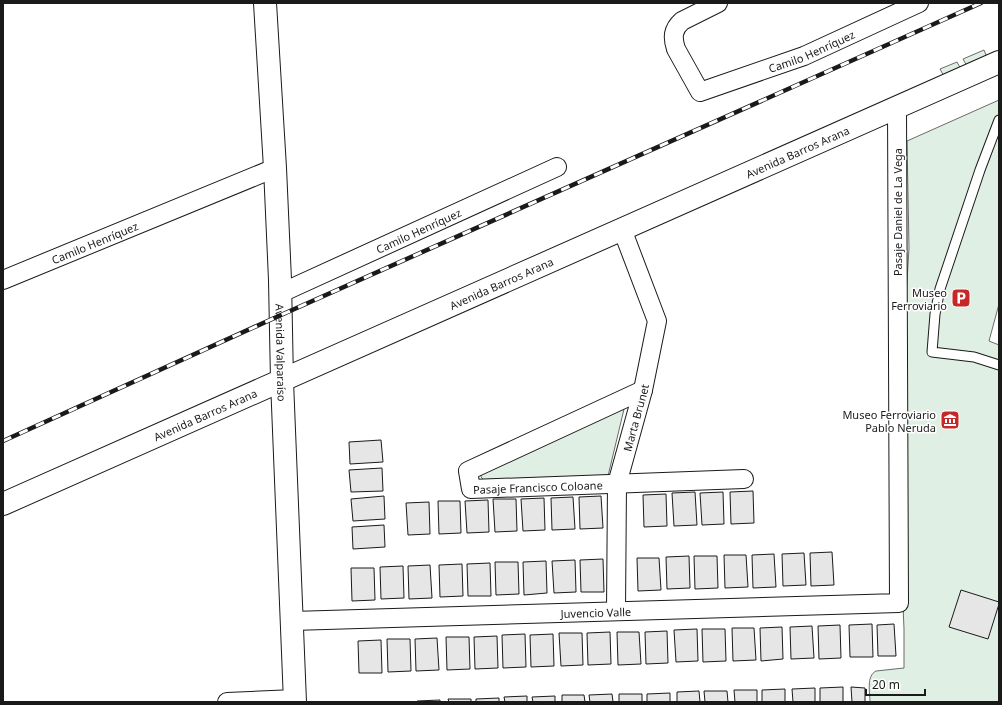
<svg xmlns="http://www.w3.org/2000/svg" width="1002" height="705" viewBox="0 0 1002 705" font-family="'Noto Sans',sans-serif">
<rect width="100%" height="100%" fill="#fff"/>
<path fill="#e0efe3" stroke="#6a6a6a" d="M984,50L989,62L969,70L963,59Z
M957,62L963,73L946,80L940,69Z
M999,100V304L989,341L999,345V702H870C870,693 866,676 876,671L904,668V629L900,534L902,363L909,248L907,141Z
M625,405L608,476L484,480L481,477L482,471Z"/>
<path fill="#e6e6e6" stroke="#1a1a1a" d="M381,440L383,462L350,464L349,442Z
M382,468L383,491L351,492L349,470Z
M753,491L754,523L731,524L730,492Z
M695,492L697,525L674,526L672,493Z
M723,492L724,524L702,525L700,493Z
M666,494L667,526L644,527L643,495Z
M384,496L385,519L353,521L351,499Z
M601,496L603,528L580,529L579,497Z
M573,497L575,529L552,530L551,498Z
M544,498L545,530L523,531L521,499Z
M493,499H516L517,531L495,532Z
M488,500L489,532L467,533L465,501Z
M438,501H460L461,533L439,534Z
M429,502L430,534L408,535L406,503Z
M384,525L385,547L353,549L352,527Z
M832,552L834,585L811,586L810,553Z
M804,553L806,585L783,586L782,554Z
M774,554L776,587L753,588L752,555Z
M724,555H746L748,587L725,588Z
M689,556L690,588L667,589L666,557Z
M694,556H717L718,588L695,589Z
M637,558H659L661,590L638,591Z
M603,559L604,592H581L580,560Z
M575,560L576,592L554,593L552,561Z
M546,561L547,593L524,595L523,562Z
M495,562H518L519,594L496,595Z
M490,563L491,596H468L467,564Z
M462,564L463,596L440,597L439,565Z
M430,565L432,598L409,599L408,566Z
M403,566L404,598L381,599L380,567Z
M351,568H374L375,600L352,601Z
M961,590L999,602V604L988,639L949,627Z
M872,624L873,657H850L849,625Z
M894,624L896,656H878L877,625Z
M840,625L841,658L819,659L818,626Z
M812,626L814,658L791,659L790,627Z
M782,627L783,659L761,661L760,628Z
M732,628H754L756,660L733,661Z
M697,629L698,661L676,662L674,630Z
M702,629H725L726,661L703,662Z
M667,631L668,663L646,664L645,632Z
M610,632L611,664L588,665L587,633Z
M617,632H639L641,664L618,665Z
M559,633H582L583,665L561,666Z
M525,634L526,667L503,668L502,635Z
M553,634L554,666L531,667L530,635Z
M497,636L498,668L475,669L474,637Z
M446,637H469L470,669L447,670Z
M437,638L439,670L416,671L415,639Z
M387,639H410L411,671L388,672Z
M381,640L382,673H359L358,641Z
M843,687V702H820V688Z
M851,687L865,688V702H852Z
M815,688V702H793L792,689Z
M785,689V702H762V690Z
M734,690H757V702H735Z
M699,691L700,702H677V692Z
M704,691H727L728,702H705Z
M670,693V702H647V694Z
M612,694L613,702H590L589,695Z
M619,694H642V702H619Z
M562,695H584L585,702H562Z
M527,696V702H505L504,697Z
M555,696V702H533L532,697Z
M499,698V702H476V699Z
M448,699H471V702H449Z
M440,700V702H417V701Z"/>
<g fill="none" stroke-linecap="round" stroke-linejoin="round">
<defs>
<path id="service" d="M999,120L980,170L940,289L935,314L932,352L974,357L999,365"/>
<g id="minor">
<path id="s1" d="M718,3L682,21C673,29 672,37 676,49L700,92L804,56L919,3"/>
<path id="s2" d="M3,280L275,168"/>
<path id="s3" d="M281,293L557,167"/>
<path id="s4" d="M643,390L468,471L471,489L744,479"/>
<path id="s5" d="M616,611L617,484L643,390L657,321L622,229"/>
<path id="s6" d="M292,621L899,603L897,108"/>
<path d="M227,702L295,699"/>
</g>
<g id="secondary">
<path id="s7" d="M265,3L275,168L280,280L282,381L295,702"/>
<path id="s8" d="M3,504L999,62"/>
</g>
</defs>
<use href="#service" stroke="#1a1a1a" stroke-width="11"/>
<use href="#minor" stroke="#1a1a1a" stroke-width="20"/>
<use href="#secondary" stroke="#1a1a1a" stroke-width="24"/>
<use href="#service" stroke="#fff" stroke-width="9"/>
<use href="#minor" stroke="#fff" stroke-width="18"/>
<use href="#secondary" stroke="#fff" stroke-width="22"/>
<defs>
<path id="rail" d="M3,441L281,315L981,3"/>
</defs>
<use href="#rail" stroke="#1a1a1a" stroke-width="4.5"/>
<use href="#rail" stroke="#fff" stroke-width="3" stroke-dasharray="9" stroke-linecap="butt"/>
</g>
<defs>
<symbol id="parking-square" viewBox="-11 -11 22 22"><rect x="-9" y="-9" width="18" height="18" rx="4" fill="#c62828" stroke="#fff"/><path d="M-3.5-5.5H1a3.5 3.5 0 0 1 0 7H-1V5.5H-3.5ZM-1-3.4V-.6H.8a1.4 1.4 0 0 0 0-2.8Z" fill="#fff"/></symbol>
<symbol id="museum-square" viewBox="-11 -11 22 22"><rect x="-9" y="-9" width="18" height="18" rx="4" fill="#c62828" stroke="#fff"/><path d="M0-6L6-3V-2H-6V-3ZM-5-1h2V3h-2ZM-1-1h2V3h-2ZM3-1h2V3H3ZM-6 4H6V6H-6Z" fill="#fff"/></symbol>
</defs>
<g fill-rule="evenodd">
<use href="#parking-square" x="950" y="287" width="22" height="22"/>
<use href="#museum-square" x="939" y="409" width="22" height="22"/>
</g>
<g text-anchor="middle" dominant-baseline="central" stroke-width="3" stroke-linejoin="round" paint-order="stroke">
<g font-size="11" fill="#1a1a1a" stroke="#fff">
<text stroke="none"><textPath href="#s1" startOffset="239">Camilo Henríquez</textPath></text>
<text stroke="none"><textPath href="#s8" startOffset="869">Avenida Barros Arana</textPath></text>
<text transform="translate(897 212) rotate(-90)">Pasaje Daniel de La Vega</text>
<text stroke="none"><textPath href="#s3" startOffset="151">Camilo Henríquez</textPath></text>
<text stroke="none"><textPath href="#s2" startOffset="99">Camilo Henríquez</textPath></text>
<text stroke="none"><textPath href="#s8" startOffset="545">Avenida Barros Arana</textPath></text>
<text stroke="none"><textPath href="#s7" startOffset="350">Avenida Valparaíso</textPath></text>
<text stroke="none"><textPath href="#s8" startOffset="221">Avenida Barros Arana</textPath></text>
<text stroke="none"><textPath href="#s5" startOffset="196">Marta Brunet</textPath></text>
<text stroke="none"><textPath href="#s4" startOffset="278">Pasaje Francisco Coloane</textPath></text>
<text stroke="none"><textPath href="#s6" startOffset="304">Juvencio Valle</textPath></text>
</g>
<g font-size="11" fill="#1a1a1a" stroke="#fff" text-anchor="end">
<text x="947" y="292">Museo<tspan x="947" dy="13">Ferroviario</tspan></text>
<text x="936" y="414">Museo Ferroviario<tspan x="936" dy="13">Pablo Neruda</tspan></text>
</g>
</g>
<rect width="1002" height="705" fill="none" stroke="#1a1a1a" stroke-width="8"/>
<path d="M866 689v6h59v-6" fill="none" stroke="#1a1a1a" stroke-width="2"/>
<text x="872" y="689" font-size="12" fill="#1a1a1a" stroke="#ffffff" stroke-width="3" paint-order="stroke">20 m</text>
</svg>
